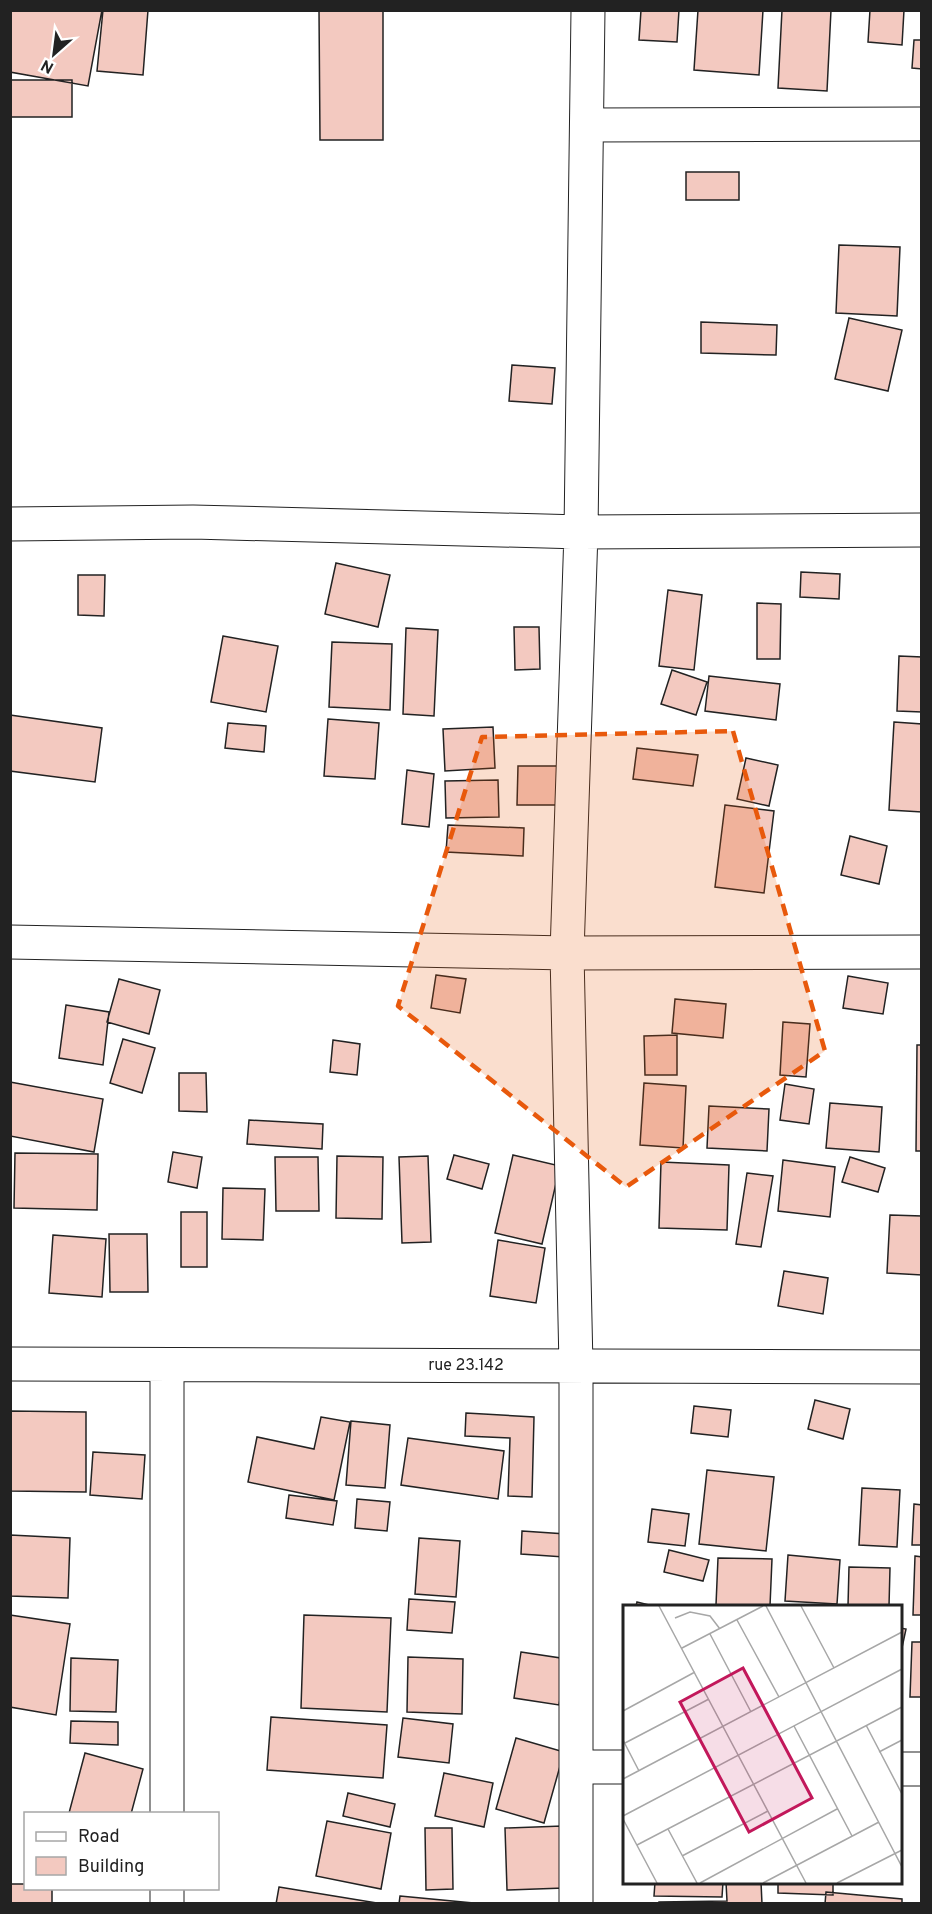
<svg xmlns="http://www.w3.org/2000/svg" width="932" height="1914" viewBox="0 0 932 1914" font-family="Overpass,sans-serif">
<rect width="100%" height="100%" fill="#fff"/>
<path fill="#f3c9c0" stroke="#222" stroke-width="1.5" d="M10,10H102L88,86L10,72Z
M103,10H148L143,75L97,71Z
M319,10H383V140H320Z
M641,10H679L677,42L639,40Z
M698,10H763L759,75L694,70Z
M782,10H831L827,91L778,88Z
M870,10H904L902,45L868,42Z
M914,40H922V69L912,68Z
M10,80H72V117H10Z
M686,172H739V200H686Z
M839,245L900,247L897,316L836,313Z
M849,318L902,330L888,391L835,379Z
M701,322L777,325L776,355L701,353Z
M512,365L555,368L552,404L509,401Z
M336,563L390,575L378,627L325,614Z
M801,572L840,574L839,599L800,597Z
M78,575H105L104,616L78,615Z
M668,590L702,595L694,670L659,666Z
M757,603L781,604L780,659H757Z
M514,627H539L540,669L515,670Z
M406,628L438,630L434,716L403,714Z
M223,636L278,646L266,712L211,702Z
M332,642L392,644L390,710L329,707Z
M899,656L922,657V712L897,711Z
M672,670L707,682L696,715L661,704Z
M709,676L780,684L776,720L705,711Z
M10,715L102,728L95,782L10,771Z
M328,719L379,723L375,779L324,776Z
M894,722L922,724V812L889,810Z
M228,723L266,726L264,752L225,748Z
M493,727L495,768L445,771L443,729Z
M637,748L698,755L693,786L633,779Z
M746,758L778,765L769,806L737,799Z
M518,766H560V805H517Z
M407,770L434,774L429,827L402,824Z
M498,780L499,817L446,818L445,781Z
M725,805L774,811L764,893L715,887Z
M448,825L524,828L523,856L446,852Z
M850,836L887,846L879,884L841,875Z
M436,975L466,979L460,1013L431,1008Z
M848,976L888,983L883,1014L843,1008Z
M119,979L160,990L149,1034L107,1022Z
M675,999L726,1004L723,1038L672,1033Z
M66,1005L109,1012L103,1065L59,1058Z
M783,1022L810,1024L806,1077L780,1075Z
M677,1035V1075H645L644,1036Z
M123,1039L155,1048L142,1093L110,1083Z
M333,1040L360,1044L357,1075L330,1072Z
M917,1045H922V1151H916Z
M179,1073H206L207,1112L179,1111Z
M10,1082L103,1099L94,1152L10,1136Z
M644,1083L686,1086L683,1148L640,1145Z
M785,1084L814,1089L809,1124L780,1120Z
M830,1103L882,1107L879,1152L826,1148Z
M709,1106L769,1109L767,1151L707,1148Z
M249,1120L323,1124L322,1149L247,1144Z
M173,1152L202,1157L197,1188L168,1182Z
M15,1153L98,1154L97,1210L14,1208Z
M454,1155L489,1164L482,1189L447,1179Z
M513,1155L560,1166L542,1244L495,1233Z
M337,1156L383,1157L382,1219L336,1218Z
M428,1156L431,1242L402,1243L399,1157Z
M275,1157H318L319,1211H276Z
M850,1157L885,1168L878,1192L842,1182Z
M783,1160L835,1167L830,1217L778,1211Z
M661,1162L729,1165L727,1230L659,1228Z
M747,1173L773,1176L761,1247L736,1244Z
M223,1188L265,1189L263,1240L222,1239Z
M181,1212H207V1267H181Z
M890,1215L922,1216V1275L887,1273Z
M109,1234H147L148,1292H110Z
M53,1235L106,1239L102,1297L49,1293Z
M498,1240L545,1248L536,1303L490,1296Z
M784,1271L828,1278L823,1314L778,1306Z
M815,1400L850,1409L843,1439L808,1429Z
M694,1406L731,1410L728,1437L691,1433Z
M10,1411L86,1412V1492L10,1491Z
M466,1413L534,1417L532,1497L508,1496L510,1438L465,1436Z
M321,1417L350,1422L334,1500L248,1482L257,1437L314,1449Z
M351,1421L390,1425L385,1488L346,1485Z
M408,1438L504,1451L498,1499L401,1485Z
M93,1452L145,1455L142,1499L90,1495Z
M707,1470L774,1477L766,1551L699,1544Z
M862,1488L900,1490L897,1547L859,1545Z
M289,1495L337,1501L333,1525L286,1518Z
M357,1499L390,1502L387,1531L355,1528Z
M914,1504L922,1505V1545H912Z
M652,1509L689,1514L685,1546L648,1542Z
M522,1531L566,1534L564,1557L521,1554Z
M10,1535L70,1538L68,1598L10,1596Z
M419,1538L460,1541L456,1597L415,1594Z
M669,1550L709,1560L703,1581L664,1572Z
M788,1555L840,1560L837,1604L785,1601Z
M915,1556L922,1557V1615H913Z
M718,1558L772,1559L770,1606L716,1605Z
M849,1567L890,1568L889,1606H848Z
M409,1599L455,1602L452,1633L407,1630Z
M637,1602L653,1606H636Z
M10,1615L70,1624L56,1715L10,1707Z
M304,1615L391,1618L387,1712L301,1708Z
M900,1628L906,1629L900,1657Z
M912,1642H922V1697H910Z
M521,1652L567,1659L559,1705L514,1698Z
M408,1657L463,1659L462,1714L407,1712Z
M71,1658L118,1660L116,1712L70,1711Z
M271,1717L387,1725L383,1778L267,1770Z
M403,1718L453,1724L449,1763L398,1757Z
M71,1721L118,1722V1745L70,1743Z
M516,1738L564,1752L544,1823L496,1809Z
M85,1753L143,1769L131,1814L69,1813Z
M444,1773L493,1783L484,1827L435,1816Z
M348,1793L395,1804L390,1827L343,1816Z
M327,1821L391,1833L381,1889L316,1876Z
M562,1826L564,1888L507,1890L505,1828Z
M425,1828H452L453,1889L426,1890Z
M655,1882H723L722,1897L654,1896Z
M726,1882H761L762,1904H659V1902L727,1901Z
M778,1882H833V1895L778,1893Z
M10,1884H26V1888H52V1904H10Z
M279,1887L383,1904H276Z
M826,1892L902,1899V1904H825Z
M400,1896L473,1903V1904H399Z"/>
<g fill="none" stroke-linecap="round" stroke-linejoin="round">
<defs>
<path id="minor" d="M587,125L922,124
M10,524L193,522L581,532L922,530
M10,942L567,953L922,952
M10,1364L922,1367
M577,1767H624
M900,1769H922
M167,1814V1365
M167,1904V1888
M576,1904V1366L567,953L581,532L588,10"/>
</defs>
<use href="#minor" stroke="#222" stroke-width="35"/>
<use href="#minor" stroke="#fff" stroke-width="33"/>
</g>
<path fill="#e8590c" fill-opacity="0.2" stroke="#e8590c" stroke-width="4.5" stroke-dasharray="12 8" stroke-linejoin="round" d="M733,731L825,1051L626,1187L398,1006L482,737Z"/>
<g text-anchor="middle" dominant-baseline="central" stroke-width="4.5" stroke-linejoin="round" paint-order="stroke">
<g font-size="16" fill="#222" stroke="#fff">
<text x="466" y="1366">rue 23.142</text>
</g>
</g>
<g transform="translate(623 1605)">
<rect width="279" height="279" fill="#fff"/>
<path fill="none" stroke="#a7a7a7" stroke-width="1.5" d="M36,1L183,278M143,1L279,262M178,1L211,63M52,13L67,7L87,11L97,24M114,15L156,92M87,29L128,107M59,43L140,1M0,106L72,67M243,120L279,189M171,121L229,231M0,135L16,166M2,138L86,94M256,147L279,135M0,174L279,27M0,211L279,64M0,214L34,278M45,224L74,278M14,240L279,102M59,251L145,206M77,278L214,204M140,278L256,217M214,278L279,245"/>
<path fill="#c2185b" fill-opacity="0.15" stroke="#c2185b" stroke-width="3" d="M120,63L189,193L126,227L57,97Z"/>
<rect width="279" height="279" fill="none" stroke="#222" stroke-width="3"/>
</g>
<rect width="932" height="1914" fill="none" stroke="#222222" stroke-width="24"/>
<rect x="24" y="1812" width="195" height="78" fill="#ffffff" stroke="#a7a7a7" stroke-width="1.5"/>
<rect x="36" y="1832" width="30" height="9" fill="#ffffff" stroke="#a7a7a7" stroke-width="1.5"/>
<text x="78" y="1842" font-size="18" fill="#222222">Road</text>
<rect x="36" y="1857" width="30" height="18" fill="#f3c9c0" stroke="#a7a7a7" stroke-width="1.5"/>
<text x="78" y="1872" font-size="18" fill="#222222">Building</text>
<g transform="translate(54 54) rotate(208)" stroke="#ffffff" stroke-width="4.5" paint-order="stroke">
<path d="M0-4.5L10 22L0 15L-10 22Z" fill="#222222"/>
<text y="-9" font-size="16" font-weight="bold" text-anchor="middle" fill="#222222">N</text>
</g>
</svg>
